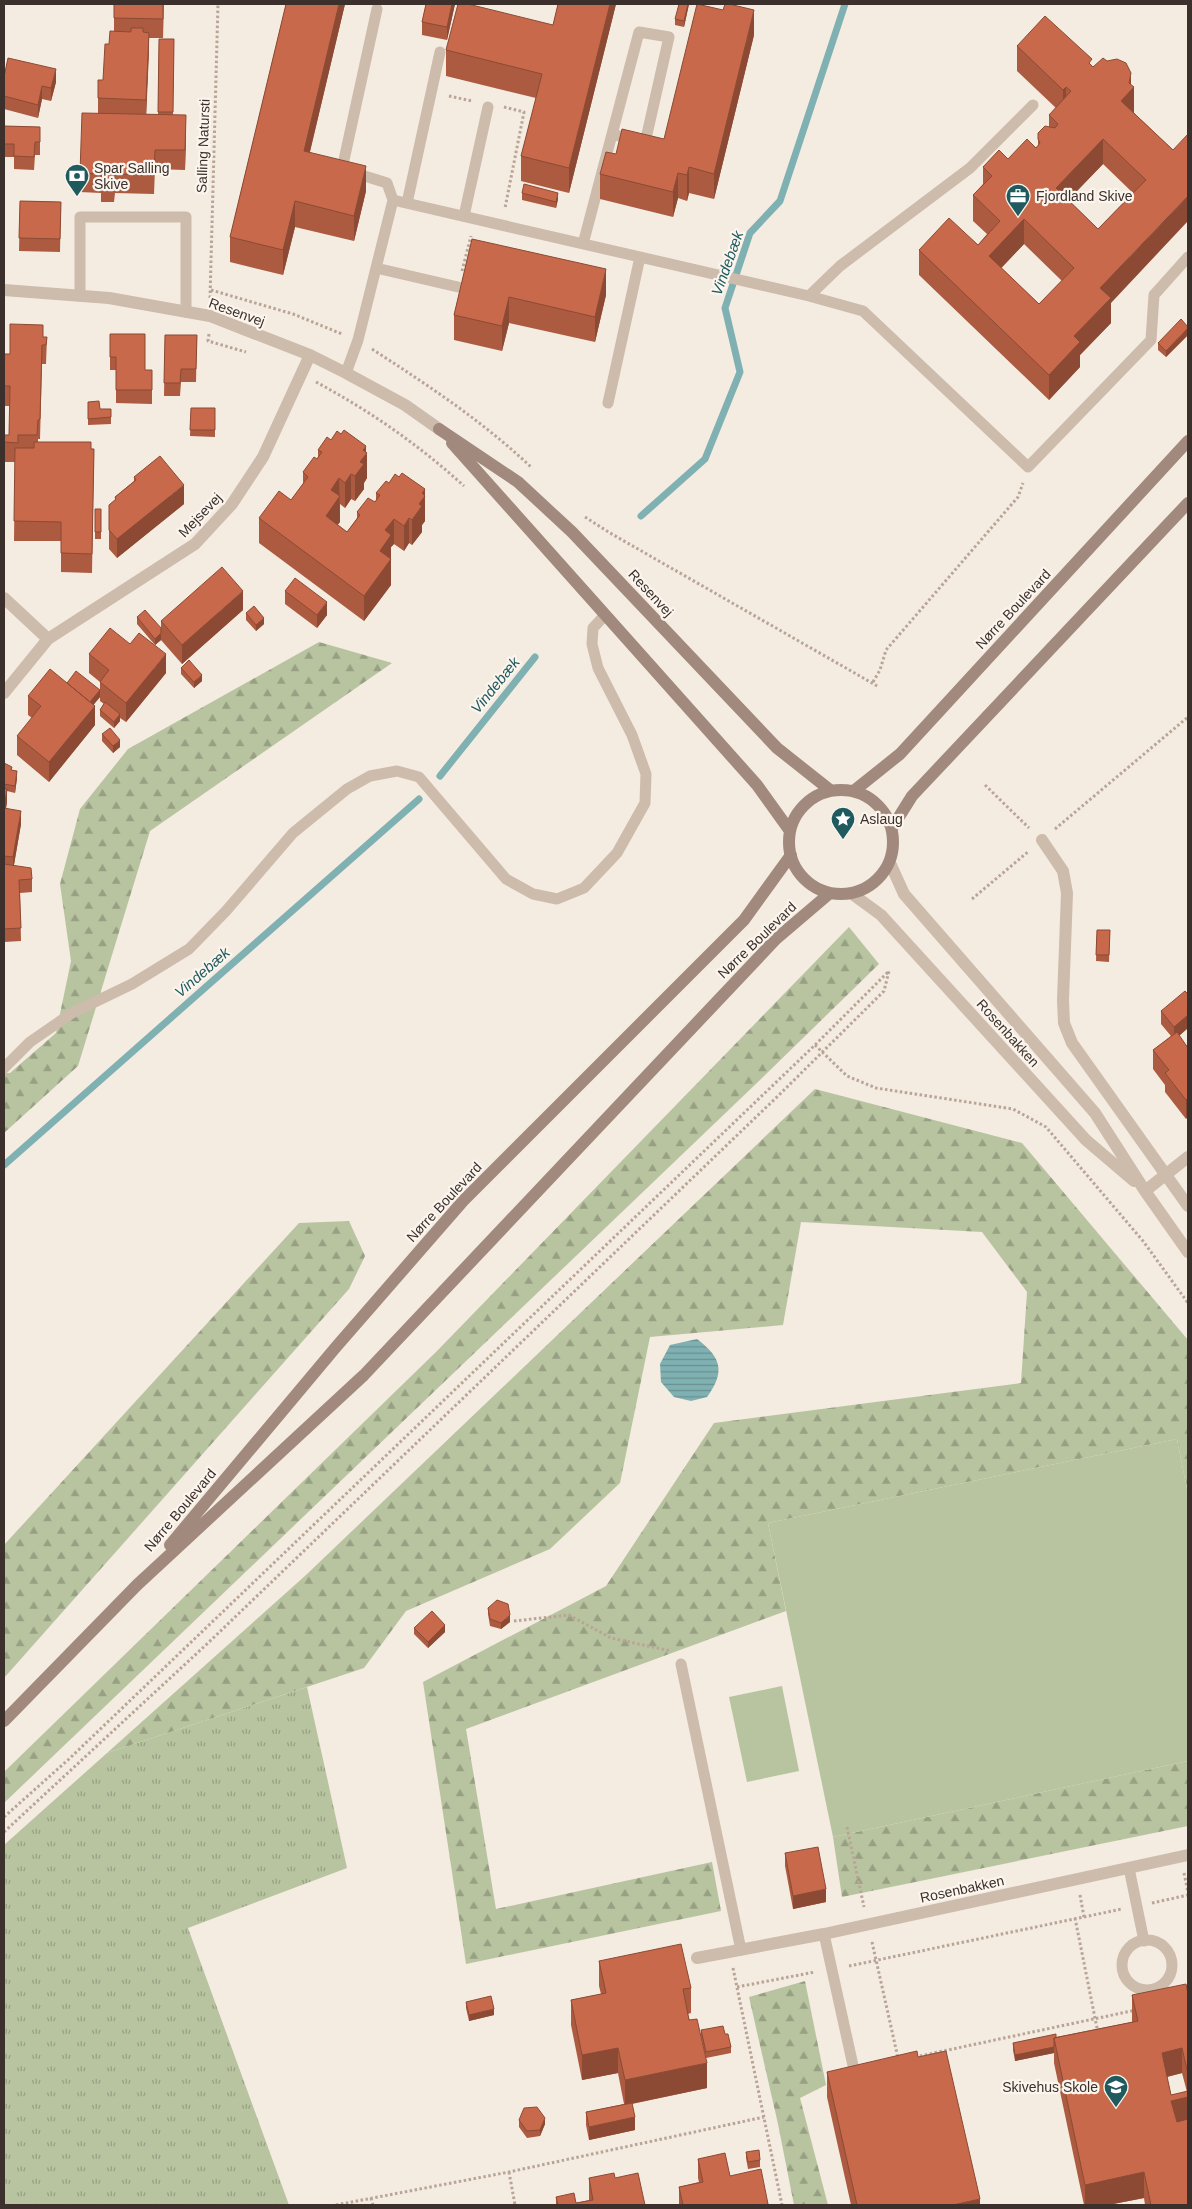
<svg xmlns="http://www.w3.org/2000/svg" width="1192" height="2209" viewBox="0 0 1192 2209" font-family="Helvetica,sans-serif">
<defs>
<pattern id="grass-tufts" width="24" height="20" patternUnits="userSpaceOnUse" patternTransform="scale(1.25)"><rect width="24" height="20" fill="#b8c4a0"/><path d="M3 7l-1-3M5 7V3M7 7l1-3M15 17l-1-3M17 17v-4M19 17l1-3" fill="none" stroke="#97a083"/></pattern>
<pattern id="forest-firs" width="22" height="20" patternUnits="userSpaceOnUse" patternTransform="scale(1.25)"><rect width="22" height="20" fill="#b8c4a0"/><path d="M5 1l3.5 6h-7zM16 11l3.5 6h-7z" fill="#97a083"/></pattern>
<pattern id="water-rules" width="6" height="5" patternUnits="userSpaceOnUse" patternTransform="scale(1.25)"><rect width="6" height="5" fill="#7fb0b2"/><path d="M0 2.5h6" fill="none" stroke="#699091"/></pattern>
</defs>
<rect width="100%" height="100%" fill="#f4ebe1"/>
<path fill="url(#grass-tufts)" d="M307,1687L347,1868L188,1928L289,2205H4V1845L107,1753Z"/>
<path fill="url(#forest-firs)" d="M319,642L392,663L150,831L78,1066L4,1133V1073H10L56,1033L71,961L60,884L80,809L128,749Z
M849,927L879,964L760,1080L4,1803V1772L437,1351Z
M815,1089L1022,1143L1188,1340V1494L1177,1439L768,1523L786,1611L466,1729L496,1909L712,1862L721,1911L466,1964L423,1682L606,1586L714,1423L1021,1383L1027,1292L982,1232L801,1222L783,1325L650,1337L620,1483L550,1549L406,1611L364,1668L107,1753L306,1575Z
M349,1221L365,1256L349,1289L4,1678V1545L299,1223Z
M1188,1761V1826L842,1897L833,1837Z
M805,1981L826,2085L800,2098L828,2205H794L778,2124L749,1997Z"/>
<path fill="#b8c4a0" d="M1177,1439L1188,1494V1761L833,1837L768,1523Z
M782,1686L799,1771L747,1782L729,1697Z"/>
<path fill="url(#water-rules)" d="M697,1339C722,1358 725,1372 707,1397L691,1401L674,1397L661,1382L660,1364L670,1345Z"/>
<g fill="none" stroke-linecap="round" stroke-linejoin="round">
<path stroke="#7fb0b2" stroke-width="7" d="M641,516L705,459L740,372L725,308L750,233L780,201L845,4
M440,776L535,657
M4,1165L419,799"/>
<path stroke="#b9a596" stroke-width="3" stroke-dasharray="2.5 2.5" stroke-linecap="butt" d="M449,96L472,101
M504,107L524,112L505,208
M462,271L471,236
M211,290L293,314L342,334
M210,298L218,4
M209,334L208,341L246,352
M372,349C429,386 481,420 531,467
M316,382C370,411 419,445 464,486
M585,517L610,533L879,687
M873,682L880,670L886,650L1018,497L1023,483
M985,785L1029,828
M1055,829L1188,717
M972,899L1029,851
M815,1045L847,1076L876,1088L1013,1109L1046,1127L1143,1241L1188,1303
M514,1621L569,1615L611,1638L671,1651
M4,1817L69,1759L815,1045L889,971
M847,1827L864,1907
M4,1832L208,1643L779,1095L884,991L889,971
M1184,1873L1188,1892
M1080,1895L1084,1917
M1152,1903L1188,1895
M1075,1918L1098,2033
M872,1942L898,2058
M849,1966L1122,1909
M733,1968L782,2205
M737,1987L815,1972
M915,2057L1136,2010
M509,2172L515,2205
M371,2198L373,2205
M336,2205L509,2172L764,2117"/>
<path stroke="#cdbbac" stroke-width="11" d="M377,9L342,169L387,183L393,200
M407,203L440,52
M464,216L488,107
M583,244L639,32L669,37L645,143L612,134
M376,268L458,287
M80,296V217H186V312
M809,296L840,266L970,168L1033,105
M346,373L358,340L393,200L809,296L863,311L1028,467L1151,340L1154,295L1188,257
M608,403L640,257
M4,1068L30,1042L72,1013L132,984L189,949L226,911L293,833L347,789L370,776L397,771L419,777L506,879L533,894L557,899L584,888L617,853L645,803L646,774L632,735L598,668L592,644L593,628L605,615
M681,1664L741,1950
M1129,1868L1144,1941
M824,1934L854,2070
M1122 1965a25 25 0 1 1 50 0a25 25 0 1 1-50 0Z"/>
<path stroke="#cdbbac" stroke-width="12" d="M4,290L109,298L210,316L310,355L346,373L405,405L439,429
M4,598L48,639
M4,693L48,639L195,544L232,504L263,457L310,355
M1042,840L1063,871L1067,893L1063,1000L1064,1023L1072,1043L1188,1206
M890,863L904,894L1095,1113L1145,1191L1188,1252
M851,893L881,915L1086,1140L1134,1181
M1145,1191L1188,1157
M697,1958L824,1934L1188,1855"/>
<path stroke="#a18a7d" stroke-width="12" d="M439,429L518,482L572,532L777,748L830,790
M452,443L757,785L790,831
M789 842a52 52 0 1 1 104 0a52 52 0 1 1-104 0Z
M855,790L900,754L1188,441
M892,828L912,796L1188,503
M170,1545L336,1347L463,1201L744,920L791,855
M4,1721L137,1585L364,1375L776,939L830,893"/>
</g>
<path fill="#ac5a40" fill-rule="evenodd" d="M114,4H164L163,38H149L146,114L158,115L159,39H174L173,115L186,135L185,170L155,169L154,194L115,193L114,202H101V193L80,192V173L98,113V80H103L109,44L114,31Z
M286,4H345L310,152L366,191L354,241L295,227L283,275L230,262V237Z
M426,4H455L447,40L422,35V22Z
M558,4H616L569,193L521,181V156L536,98L446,76V50L553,25Z
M689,4L684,27L675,25V19Z
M754,35L714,199L689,193L687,201L678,198L673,217L600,199V174L616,154L664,139Z
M1017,46L1092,66L1131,85L1134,113L1173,150L1111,303V323L1080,355V367L1049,400L919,275V250L978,245L987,234L973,221V195L983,184V167L1008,159L1036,148L1038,146V139L1049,127V115L1056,108L1017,71ZM1103,164L1133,193L1098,229L1068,200ZM1024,244L1062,281L1039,304L1001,268Z
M4,77L56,82L51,101L42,99L38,118L4,109Z
M4,126L40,127V155H35L34,170L14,169V157H4Z
M522,193L558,199L556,208L522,200Z
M20,201L61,202L60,252L19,251Z
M472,239L606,295L595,342L509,323L502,351L454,340V315Z
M110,334L145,370H152V404L116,403V370H110Z
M165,335H197L196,382H181L180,396H164Z
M1188,335L1166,357L1158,350V343Z
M43,337H47L46,364H42L40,439H38V442L94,449L92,573L61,572V541H14L15,462H4V435H9L10,406H4V354H10Z
M88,402L100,409H111V424L88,425Z
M191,408H215V437L190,436Z
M331,440L366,452L367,478L364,483V489L355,501L351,499L345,508L340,504V522L337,524L347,532L357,518V512L375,502L376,500V493L389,483L425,496V521L422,525V532L412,545L409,543L404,551L394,544L391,547V585L364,621L259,543V518L291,500L303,484V472L318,457V450Z
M134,477L184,504L117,558L109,549V505L115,501V497L134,481Z
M95,509H101V539H95Z
M285,591L327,615L317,628L285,604Z
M243,610L182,664L161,640L155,645L137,624V617L161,628V621Z
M246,613L264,624L256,631L246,620Z
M89,654L166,673L126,722L120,718V721L114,728L100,716V710L104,704L100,701V697L94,704L95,725L49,782L17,755V736L32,718L28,715V696L67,683L100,690V682L89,673Z
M181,668L202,681L194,688L181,674Z
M102,734L120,747L113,753L102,741Z
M4,763L12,770L17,778L15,793L7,791V802L6,808L21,824L14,865L32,879V892L20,893L21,941L4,942Z
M1097,930H1110L1109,962L1096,961Z
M1188,994V1028L1179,1036L1188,1048L1186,1119L1165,1092V1085L1153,1069V1050L1171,1036L1161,1024V1011Z
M488,1608L510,1622L501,1629L490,1626L488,1614Z
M414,1628L445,1632L428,1648L414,1634Z
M785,1853L826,1902L793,1909L785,1866Z
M599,1961L691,1988V2013L688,2014L707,2088L632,2104L635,2130L589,2140L586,2125V2112L624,2104L618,2073L582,2080L571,2025V2000L601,1994L599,1986Z
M1188,1994V2205H1145L1144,2198L1108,2205H1084L1054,2063V2053L1015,2061L1013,2050V2043L1056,2037L1132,2022V1995ZM1182,2073L1187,2092L1171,2095L1167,2077Z
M466,2002L494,2015L469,2021L466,2008Z
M701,2030L725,2034L731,2047V2053L706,2058L701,2036Z
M918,2057L980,2205H851L827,2097V2072Z
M519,2120L545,2124L540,2136L527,2138L519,2127Z
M746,2152L760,2160V2167L748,2169L746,2158Z
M698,2159L768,2205H679V2187L699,2182L698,2178Z
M589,2178H615L645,2205H556V2197L576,2203L589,2200Z"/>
<path fill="#8c4a34" d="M339,4H345L304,176V151Z
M452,4H455L447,40V27Z
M610,4H616L569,193V168Z
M688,4H689L684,27V21Z
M754,10V35L714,199V174Z
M149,33V52L146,120V100Z
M56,69V82L51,101V88Z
M1131,73V90L1134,87V113L1121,101L1129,83Z
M42,86V99L38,118V105Z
M1066,87V112L1063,115V90Z
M186,115V135L185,170V150Z
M1103,139V164L1056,213V188Z
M366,166V191L354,241V216Z
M689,167V193L687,201V175Z
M678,173V198L673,217V192Z
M558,193V199L556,208V202Z
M1188,196V221L1111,303V323L1080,355V367L1049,400V375L1074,336L1100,288Z
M295,201V227L283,275V250Z
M1024,219V244L989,281V256Z
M606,269V295L595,342V317Z
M509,297V323L502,351V326Z
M1188,328V335L1166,357V351Z
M366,446V455L367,453V478L364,483V489L355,501V476L360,462L363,450Z
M351,474V499L345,508V483Z
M339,478L340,522L326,541V516L331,490Z
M184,485V504L117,558V539Z
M425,489V521L422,525V532L412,545V520L419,504L422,493Z
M409,518V543L404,551V526Z
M394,519V544L391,547V585L364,621V596L380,551L385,530Z
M243,591V610L182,664V645Z
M327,602V615L317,628V615Z
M264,618V624L256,631V625Z
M161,633V640L155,645V639Z
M166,654V673L126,722V703Z
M202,675V681L194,688V682Z
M100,690V697L90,709V702Z
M95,706V725L49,782V762Z
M120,714V721L114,728V722Z
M120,740V747L113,753V746Z
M17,771V778L15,793V786Z
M7,789V802L4,821V808Z
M21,811V824L13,870V857Z
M1188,1015V1028L1174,1040V1027Z
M1188,1098V1117L1186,1119V1100Z
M510,1615V1622L501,1629V1623Z
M445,1625V1632L428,1648V1642Z
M826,1889V1902L793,1909V1896Z
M494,2009V2015L469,2021V2015Z
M1054,2047V2053L1015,2061V2055Z
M618,2048V2073L582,2080V2055Z
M1182,2048V2073L1162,2078V2053Z
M707,2063V2088L625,2105V2080Z
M1188,2097V2122L1171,2126V2101Z
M635,2117V2130L589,2140V2127Z
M545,2118V2124L540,2136V2130Z
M1144,2172V2198L1108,2205H1085V2185Z
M980,2199V2205H953Z"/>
<path fill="#c8694b" stroke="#8c4a34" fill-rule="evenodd" d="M114,4H163V19L114,18Z
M286,4H339L304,151L366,166L354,216L295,201L283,250L230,237Z
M426,4H452L447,27L422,22Z
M458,4H468L553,25L558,4H610L569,168L521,156L542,74L446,50Z
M679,4H688L684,21L675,19Z
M697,4L723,10L725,4H729L754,10L714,174L689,167L687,175L678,173L673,192L600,174L606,152L616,154L622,129L664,139Z
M1045,16L1092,59L1089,63L1093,67L1103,58L1107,61L1117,59L1126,63L1131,73L1129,83L1134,87L1121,101L1173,150L1188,134V196L1100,288L1111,298L1074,336L1080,342L1049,375L919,250L949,218L978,245L1000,221L973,195L992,176L983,167L999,150L1008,159L1027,139L1036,148L1040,143L1038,139V133L1045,126L1055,128L1058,124L1049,115L1071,91L1066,87L1063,90L1017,46ZM1103,139L1146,180L1098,229L1056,188ZM1024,219L1074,268L1039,304L989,256Z
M131,28H143V32L149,33L146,100L98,98V80H103L105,44H109L110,31L131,32Z
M159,39H174L173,112H158Z
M8,58L56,69L51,88L42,86L38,105L4,96V77Z
M82,113L186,115L185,150H155L154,175L115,174L114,183H101L102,174L80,173Z
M4,126L40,127V142H35L34,157L14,156V144H4Z
M524,184L558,193L556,202L522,193Z
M20,201L61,202L60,239L19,238Z
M472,239L606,269L595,317L509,297L502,326L454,315Z
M1181,319L1188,327V328L1166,351L1158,343Z
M10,324L43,325V337H47L46,345H42L40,419L38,420L37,435H18V443L4,442V435H9L10,386H4V354H10Z
M110,334H145V370H152V390H116V357H110Z
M165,335H197L196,369H181L180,383H164Z
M99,401L100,409H111V417L88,419V402Z
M191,408H215V430H190Z
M344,430L366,446L363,450L367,453L360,462L364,464L355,476L351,474L345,483L339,478L331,490L340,496L326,516L347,532L360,515L357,512L368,498L375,502L380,495L376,493L386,481L389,483L395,474L399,477L402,473L425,489L422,493L425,496L419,504L422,506L412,520L409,518L404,526L394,519L385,530L391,535L380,551L391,559L364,596L259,518L279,491L291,500L308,477L303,472L314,457L317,459L322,452L318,450L327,437L331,440L337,431L341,434Z
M34,442H91V449H94L92,554L61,553V522L14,521L15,448H34Z
M160,456L184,485L117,539L109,530V505L116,499L115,497L136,480L134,477Z
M95,509H101V532H95Z
M222,567L243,591L182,645L161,621Z
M295,578L327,602L317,615L285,591Z
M254,606L264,618L256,625L246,613Z
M145,610L161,628V633L155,639L137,617Z
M110,628L130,644L139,633L166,654L126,703L100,682L109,670L89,654Z
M189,660L202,675L194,682L181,668Z
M50,669L95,706L49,762L17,736L41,706L28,696Z
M76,671L100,690L90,702L67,683Z
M105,702L120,714L114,722L100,710Z
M110,728L120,740L113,746L102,734Z
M4,763L12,767L11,770L17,771L15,786L4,784Z
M4,788L7,789L4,808L21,811L13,857L4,856Z
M4,864L31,868L32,879L19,880L21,928L4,929Z
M1097,930H1110L1109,955H1096Z
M1185,991L1188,994V1015L1174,1027L1161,1011Z
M1177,1032L1188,1048V1098L1186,1100L1165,1073L1169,1070L1153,1050Z
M497,1600L508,1604L510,1615L501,1623L490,1619L488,1608Z
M432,1611L445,1625L428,1642L414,1628Z
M818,1847L826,1889L793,1896L785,1853Z
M681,1944L691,1988L683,1989L689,2020L697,2019L707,2063L625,2080L618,2048L582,2055L571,2000L606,1993L599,1961Z
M1186,1984L1188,1994V2074L1182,2048L1162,2053L1171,2095L1188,2091V2097L1171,2101L1177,2122L1188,2119V2205H1151L1144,2172L1085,2185L1054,2038L1138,2021L1132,1995Z
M491,1996L494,2009L469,2015L466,2002Z
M723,2026L725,2034H728L731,2047L706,2052L701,2030Z
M1056,2034V2037L1054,2038V2047L1015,2055L1013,2043Z
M917,2051L918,2057L946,2051L980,2199L953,2205H857L827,2072Z
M632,2103L635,2117L589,2127L586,2112Z
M537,2107L545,2118L540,2130L527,2131L519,2120L524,2108Z
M759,2150L760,2160L748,2162L746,2152Z
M725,2153L730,2176L761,2169L768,2204L764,2205H683L679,2187L703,2182L698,2159Z
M614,2173L615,2178L638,2173L645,2205H558L556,2197L574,2193L576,2203L593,2200L589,2178Z"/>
<defs>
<symbol id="bank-pin" viewBox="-11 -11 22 30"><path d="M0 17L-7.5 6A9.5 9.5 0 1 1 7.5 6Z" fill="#1f5a5e" stroke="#fbf5ee"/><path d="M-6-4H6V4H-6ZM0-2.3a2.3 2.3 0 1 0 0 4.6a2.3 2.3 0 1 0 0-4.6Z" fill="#fff"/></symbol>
<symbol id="office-pin" viewBox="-11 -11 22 30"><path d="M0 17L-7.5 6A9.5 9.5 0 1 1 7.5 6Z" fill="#1f5a5e" stroke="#fbf5ee"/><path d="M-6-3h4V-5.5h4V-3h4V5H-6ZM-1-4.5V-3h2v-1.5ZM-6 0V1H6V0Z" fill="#fff"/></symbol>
<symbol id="sight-pin" viewBox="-11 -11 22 30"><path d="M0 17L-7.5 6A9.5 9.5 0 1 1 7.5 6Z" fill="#1f5a5e" stroke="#fbf5ee"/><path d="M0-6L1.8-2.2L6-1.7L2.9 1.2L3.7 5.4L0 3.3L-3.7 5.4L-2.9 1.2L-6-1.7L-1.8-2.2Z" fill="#fff"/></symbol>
<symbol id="school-pin" viewBox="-11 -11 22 30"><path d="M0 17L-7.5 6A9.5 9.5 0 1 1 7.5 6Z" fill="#1f5a5e" stroke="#fbf5ee"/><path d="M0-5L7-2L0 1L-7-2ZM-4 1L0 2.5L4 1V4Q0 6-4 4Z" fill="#fff"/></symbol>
</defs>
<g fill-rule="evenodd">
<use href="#bank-pin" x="63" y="162" width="28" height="38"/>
<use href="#office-pin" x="1004" y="182" width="28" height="38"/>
<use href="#sight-pin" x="829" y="805" width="28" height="38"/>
<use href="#school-pin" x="1102" y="2073" width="28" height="38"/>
</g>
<g text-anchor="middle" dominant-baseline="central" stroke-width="4.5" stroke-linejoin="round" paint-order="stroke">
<g font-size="14" fill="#3b302b" stroke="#fbf5ee">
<text transform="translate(203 146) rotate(-88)">Salling Natursti</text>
<text transform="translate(237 312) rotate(20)">Resenvej</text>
<text transform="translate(200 515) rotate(-46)">Mejsevej</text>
<text transform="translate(651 593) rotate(47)">Resenvej</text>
<text transform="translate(1013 609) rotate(-47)">Nørre Boulevard</text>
<text transform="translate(757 940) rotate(-44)">Nørre Boulevard</text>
<text transform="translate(1008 1033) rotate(48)">Rosenbakken</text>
<text transform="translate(444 1202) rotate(-47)">Nørre Boulevard</text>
<text transform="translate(180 1510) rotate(-50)">Nørre Boulevard</text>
<text transform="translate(962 1889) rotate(-12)">Rosenbakken</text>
</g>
<g font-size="14" fill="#3b302b" stroke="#fbf5ee" text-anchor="start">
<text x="94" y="168">Spar Salling<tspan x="94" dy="16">Skive</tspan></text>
<text x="1036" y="196">Fjordland Skive</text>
<text x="860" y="819">Aslaug</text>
<text x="1098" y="2087" text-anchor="end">Skivehus Skole</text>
</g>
<g font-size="15" font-style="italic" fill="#1f5a5e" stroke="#fbf5ee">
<text transform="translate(727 263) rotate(-70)">Vindebæk</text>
<text transform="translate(495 685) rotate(-51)">Vindebæk</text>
<text transform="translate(202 972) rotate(-41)">Vindebæk</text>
</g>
</g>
<rect width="1192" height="2209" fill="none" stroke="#3b302b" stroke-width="10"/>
</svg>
